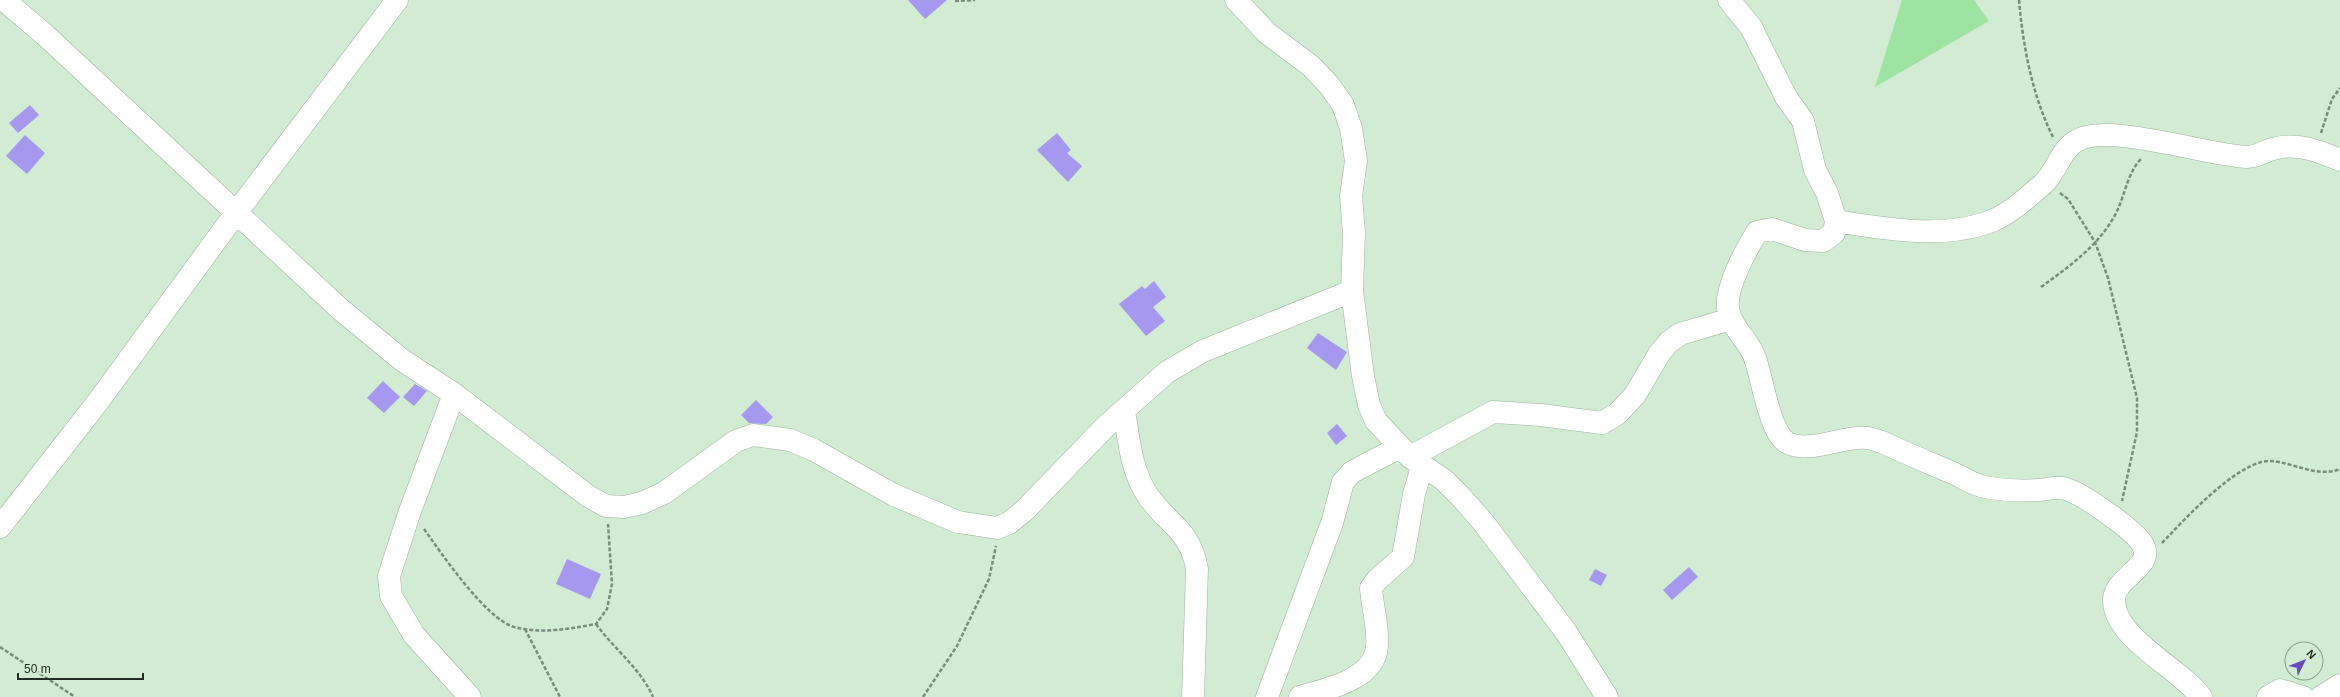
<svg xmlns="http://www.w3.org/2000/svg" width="2340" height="697" viewBox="0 0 2340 697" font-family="Helvetica,sans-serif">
<rect width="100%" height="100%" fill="#d2ecd3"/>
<path fill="#9de3a1" d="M1902,0H1974L1989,21L1875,87Z"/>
<path fill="#a697ef" d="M908,0H947L925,19Z
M30,105L39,115L18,133L9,123Z
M1057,133L1071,150L1067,153L1082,166L1068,182L1037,150Z
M25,135L45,153L27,174L6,156Z
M1154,281L1166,297L1153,307L1165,321L1146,336L1119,304L1142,286L1145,289Z
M1318,333L1347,352L1336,370L1307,348Z
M383,381L400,397L384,413L367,398Z
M415,384L427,391L414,406L403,397Z
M756,400L773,417L766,424L749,423L741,415Z
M1337,424L1347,436L1336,445L1327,433Z
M567,559L601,574L590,599L556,584Z
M1689,567L1698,577L1672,600L1663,590Z
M1595,569L1607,575L1601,586L1589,580Z"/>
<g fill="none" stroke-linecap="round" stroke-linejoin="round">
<defs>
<path id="minor" d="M4,0L44,34L340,309L402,360L454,394L588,496L606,506L624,507L642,503L664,493L736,441L753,435L790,440L814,450L894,495L958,522L997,528L1009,523L1025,510L1105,427L1167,372L1203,351L1352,291
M1236,0L1267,33L1311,66L1329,85L1343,105L1351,128L1356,161L1351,196L1354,233L1352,291L1363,376L1369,405L1376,421L1410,457L1444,480L1460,496L1483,522L1566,632L1607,697
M1729,0L1751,27L1786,97L1803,121L1815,170L1827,193L1836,221L1834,233L1823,241L1805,240L1772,229L1757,232C1747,248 1725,288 1728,308C1730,327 1749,340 1755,358C1762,377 1769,430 1786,442C1807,455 1844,435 1867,438C1872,438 1877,441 1882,442C1905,453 1930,463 1953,473C1962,477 1971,483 1981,486C2000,491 2018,491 2038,490C2045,490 2054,487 2062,488C2078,490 2131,528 2141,542C2159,567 2113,576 2114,601C2115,639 2181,669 2201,697
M1836,221C1886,229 1946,240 1994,220C2012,212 2028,197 2043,184C2057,172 2061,148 2078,140C2109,123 2207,155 2247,157C2258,157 2264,151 2273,149C2296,142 2319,151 2340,160
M454,394L410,511L389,576L391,596L414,635L470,697
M1124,411C1129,440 1131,471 1148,496C1168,525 1190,529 1197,569L1193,697
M1410,457L1493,412L1541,415L1602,423L1617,414L1635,395L1659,354L1669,342L1680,334L1731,319
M0,527L97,403L236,213L397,0
M1267,697L1332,523L1343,482L1352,472L1400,447
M1300,697C1326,689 1375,680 1377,646C1379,630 1372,605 1371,588L1377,580L1403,557L1414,494L1422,467
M2268,697L2280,690L2303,697
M2321,697L2340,685"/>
</defs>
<use href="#minor" stroke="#9ab39b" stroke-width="23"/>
<path stroke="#7a8c7b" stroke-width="2.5" stroke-dasharray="4 2" stroke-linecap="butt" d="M2019,0C2023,46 2032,95 2053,137
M955,1L975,0
M2321,133L2332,99L2340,88
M2060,193L2068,199L2095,242L2108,278L2137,398V432L2122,501
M2041,287C2070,266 2101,244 2117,211C2125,195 2128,171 2142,158
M424,529C442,554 485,618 514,627C541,634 569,629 596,624L607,609L612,584L608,524
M2162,543C2183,521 2240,458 2272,461C2294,463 2318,478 2340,469
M596,624C614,649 641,669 653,697
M525,629L560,697
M0,647L75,697
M923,697L957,646L989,579L996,546"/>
<use href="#minor" stroke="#fff" stroke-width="22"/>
</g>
<g transform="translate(2304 661) rotate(47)"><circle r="19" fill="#d2ecd3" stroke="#8c9f8c"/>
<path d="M0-3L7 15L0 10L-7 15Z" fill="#6949c2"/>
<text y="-6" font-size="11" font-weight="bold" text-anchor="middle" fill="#222c22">N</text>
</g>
<path d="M18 673v6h125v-6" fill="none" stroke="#222c22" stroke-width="2"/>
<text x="24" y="673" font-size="12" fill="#222c22" stroke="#d2ecd3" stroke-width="3" paint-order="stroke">50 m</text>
</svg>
